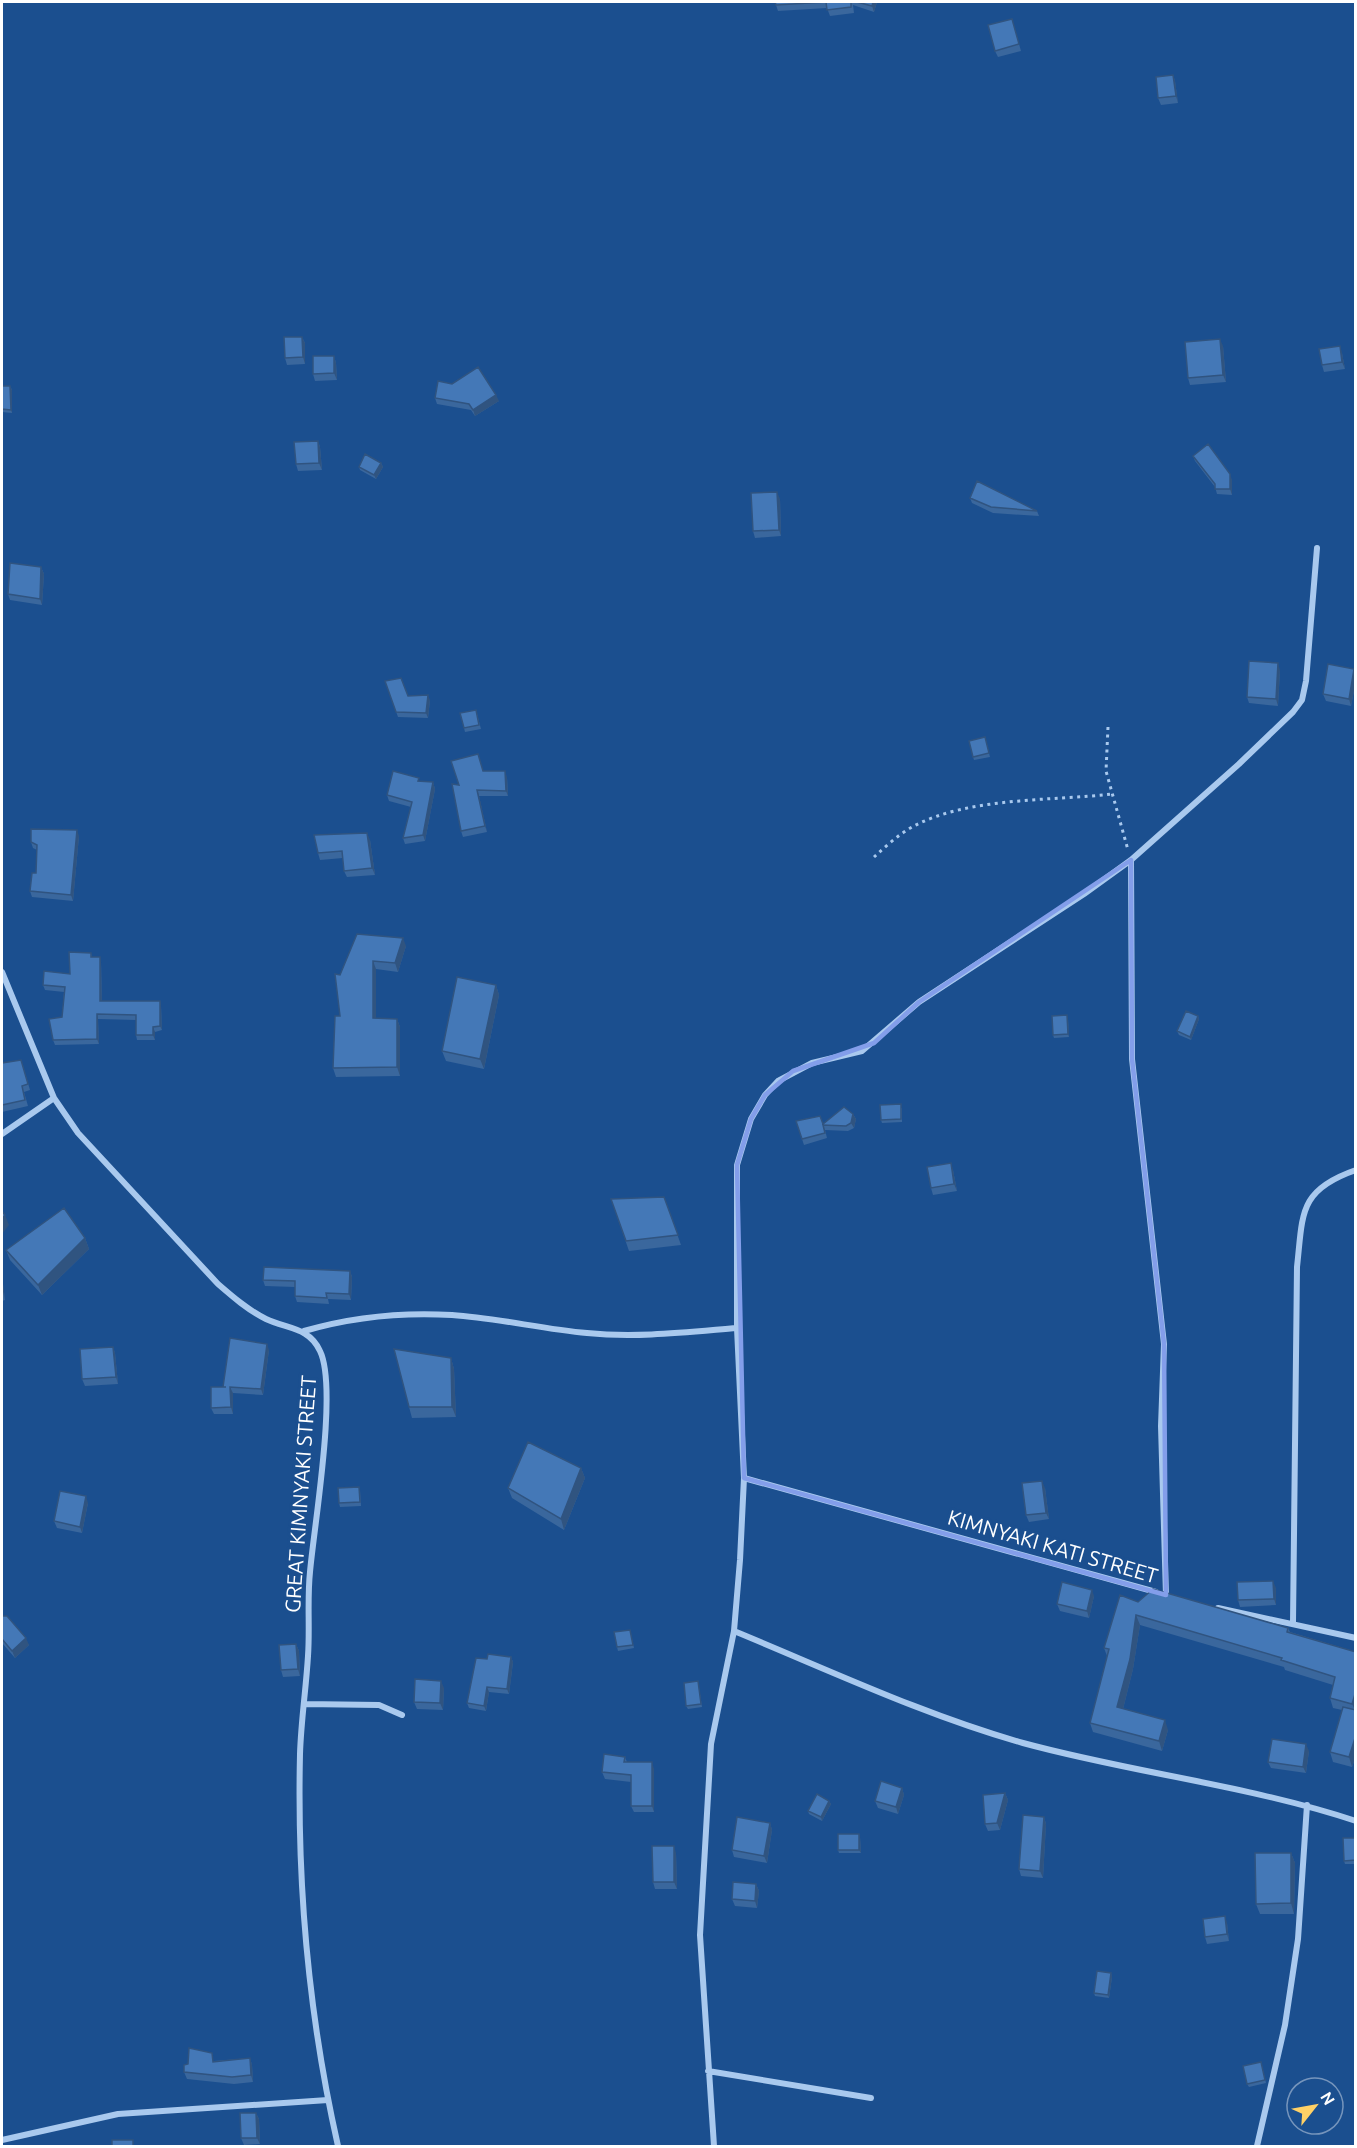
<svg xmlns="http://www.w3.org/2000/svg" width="1357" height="2148" viewBox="0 0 1357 2148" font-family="Ubuntu,sans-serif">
<rect width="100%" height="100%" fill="#1b4f8f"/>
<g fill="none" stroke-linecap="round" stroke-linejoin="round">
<path stroke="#a9c9ee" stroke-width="3" stroke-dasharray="3 4.5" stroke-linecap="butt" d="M1108,727L1106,771L1128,850
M874,857C886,846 899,834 914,826C969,797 1051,801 1112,794"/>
<path stroke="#a9c9ee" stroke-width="6" d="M1131,860L1132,1059L1164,1344L1161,1426L1166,1595
M2,972L54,1098L78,1133L218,1284C233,1297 248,1310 266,1319C287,1329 309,1327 320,1351C338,1388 314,1526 310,1572C307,1600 310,1628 308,1656C306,1689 301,1721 300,1754C297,1885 309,2018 338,2146
M2,1134L54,1098
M304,1331C352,1317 401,1312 452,1315C497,1318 542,1329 587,1333C637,1338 688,1332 737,1328
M744,1478L1156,1592
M1218,1608L1356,1638
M1293,1623L1297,1267C1303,1214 1298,1190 1356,1170
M734,1631C829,1670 924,1715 1023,1743C1133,1773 1247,1785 1356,1821
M304,1704L379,1705L402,1715
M708,2071L871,2098
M2,2140L118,2114L328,2100
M714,2146L700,1935L711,1744L734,1631L740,1560L744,1478L737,1328V1165L751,1119L765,1095L778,1081L812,1063L862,1051L919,1002L1084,894L1131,860L1239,764L1293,712L1302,700L1306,681L1317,548
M1257,2146L1285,2025L1298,1939L1307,1805"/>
</g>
<path fill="#3a679d" d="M775,2H877L874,12L853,5L854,13L830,16L827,8L778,11Z
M1012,19L1021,51L998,57L995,51Z
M1173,75L1175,81L1178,103L1161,105L1158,98Z
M302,337L305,343V364L287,365L285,358Z
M1223,346L1226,382L1190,385L1188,378Z
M1342,353L1345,369L1324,372L1322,365Z
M334,356L336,363L337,380L315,381L313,374Z
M2,386H10L12,390V413L2,412Z
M435,398L499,401L475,416L471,410L437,404Z
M318,441L320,447L322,470L298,471L296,464Z
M1193,456L1232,480V495L1217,494L1215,487L1195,461Z
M381,463L383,467L376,479L360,470L359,467Z
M970,498L1037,511L1039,516L993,513L972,503Z
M780,499L781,536L755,538L753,531Z
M41,567L44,574L42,605L10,600L8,594Z
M1354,669L1356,673V681L1351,706L1326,701L1323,694Z
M1280,670L1278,706L1249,703L1247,697Z
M385,681L408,696L430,700L428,718L398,717Z
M476,710L481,729L465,732L464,728Z
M985,737L990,757L974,760L973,757Z
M507,777L508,796H479L487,832L463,837L461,831L459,785Z
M433,782L435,789L425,841L405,844L403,838L411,807L389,801L387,795Z
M79,836L73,901L32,897L30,891L36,873L37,850L33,848L31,842Z
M370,840L375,875L347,877L344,871L343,858L320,860L318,853Z
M406,946L398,972L376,969V1018L397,1019L400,1027V1076L336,1077L333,1068L340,1016V975Z
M91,953L92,957L101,962L102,1001H160L161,1006L162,1030L155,1032V1040H137L136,1035V1020L98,1019L99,1044L55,1045L53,1040L62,1017L64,992L45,990L43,985L70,974Z
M496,985L499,995L484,1069L446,1061L442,1051Z
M1198,1016L1199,1019L1191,1040L1179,1035L1177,1031Z
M1068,1018L1069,1037L1054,1038L1053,1035Z
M2,1063L23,1066L30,1090L24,1092L28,1106L2,1112Z
M902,1108V1122L882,1123L881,1120Z
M853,1114L856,1119L854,1128L848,1131L825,1130L827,1138L804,1145L802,1139L823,1124Z
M953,1170L957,1191L933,1195L931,1188Z
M664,1197L681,1245L629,1251L611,1199Z
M85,1238L89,1249L42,1295L10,1260L6,1250Z
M350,1271L352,1277L351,1300L328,1299L329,1304L297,1302L295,1296V1287L265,1286L263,1280Z
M2,1276L5,1300L2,1301Z
M113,1347L115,1353L118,1384L85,1386L82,1379Z
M269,1350L263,1395L233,1393V1414H214L211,1408L223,1387Z
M451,1358L454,1369L456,1417L412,1418L409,1407Z
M581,1468L585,1478L564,1530L512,1498L508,1488Z
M1045,1488L1049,1519L1029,1522L1026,1515Z
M360,1490L361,1506L340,1507L339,1503Z
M88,1503L82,1533L57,1528L54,1521Z
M1276,1588V1605L1240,1607L1238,1600Z
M1094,1596L1089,1618L1060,1611L1057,1604Z
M1138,1602L1288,1628L1290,1632L1356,1652V1756L1352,1767L1333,1762L1330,1752L1342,1710L1333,1708L1330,1698L1333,1685L1285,1670L1284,1667L1140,1625L1133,1669L1123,1709L1168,1730L1162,1751L1093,1732L1090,1723L1107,1656L1104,1648Z
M2,1616L29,1645L15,1658L2,1643Z
M630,1630L634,1648L618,1651L617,1647Z
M296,1644L299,1651L300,1676L283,1677L281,1670Z
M511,1657L513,1662L509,1694L489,1692L486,1711L469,1708L467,1703L487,1659Z
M698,1681L702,1707L688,1709L686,1706Z
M444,1688L443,1710L417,1709L414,1702Z
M1309,1751L1306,1773L1271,1768L1268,1762Z
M625,1757L627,1762L654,1769V1812H634L631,1806V1782L605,1779L602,1772Z
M902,1788L904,1795L898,1814L878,1808L875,1801Z
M1005,1793L1008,1800L1000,1830L988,1831L985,1824Z
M829,1801L831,1804L822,1821L809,1814L808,1811Z
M1044,1817L1046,1824L1043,1878L1021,1876L1019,1869Z
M770,1823L772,1830L767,1863L734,1857L732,1850Z
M859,1834L860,1837L861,1853H839L838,1850Z
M1356,1838V1864H1345L1344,1861Z
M676,1853L677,1889H655L653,1882Z
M1291,1853L1295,1863L1294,1914H1260L1256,1904Z
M756,1884L759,1891L757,1908L735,1906L732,1899Z
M1227,1923L1229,1941L1207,1944L1205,1937Z
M1111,1973L1112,1977L1109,1998L1095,1996L1094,1993Z
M250,2058L252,2065L253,2082L234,2084L187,2079L184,2072L214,2061Z
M1261,2062L1266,2083L1249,2087L1247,2084Z
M256,2113L259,2119L260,2144L244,2145L241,2138Z"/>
<path fill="#305480" d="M873,2H877L874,12L872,6Z
M1173,75L1175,81L1178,103L1176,96Z
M302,337L305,343V364L303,357Z
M1220,339L1223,346L1226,382L1223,375Z
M1340,346L1342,353L1345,369L1342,362Z
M334,356L336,363L337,380L334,373Z
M10,386L12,390V413L11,410Z
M496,395L499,401L475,416L473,410Z
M318,441L320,447L322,470L319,463Z
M381,463L383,467L376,479L374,475Z
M1230,474L1232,480V495L1230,489Z
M777,492L780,499L781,536L779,530Z
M41,567L44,574L42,605L40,599Z
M1278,663L1280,670L1278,706L1276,699Z
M1354,669L1356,673V681L1351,706L1349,699Z
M428,695L430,700L428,718L426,713Z
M505,771L507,777L508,796L506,791Z
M433,782L435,789L425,841L423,835Z
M477,790L479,796L487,832L485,826Z
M77,830L79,836L73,901L71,895Z
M367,833L370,840L375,875L372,868Z
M403,938L406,946L398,972L395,963Z
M100,957L101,962L102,1006L100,1001Z
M373,961L376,969V1026L373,1018Z
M496,985L499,995L484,1069L480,1059Z
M160,1001L161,1006L162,1030L160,1026Z
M97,1014L98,1019L99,1044L97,1039Z
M1067,1015L1068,1018L1069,1037L1068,1034Z
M1198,1016L1199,1019L1191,1040L1190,1037Z
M397,1019L400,1027V1076L397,1067Z
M153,1027L155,1032V1040L153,1035Z
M853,1114L856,1119L854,1128L851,1123Z
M951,1163L953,1170L957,1191L954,1184Z
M5,1215L9,1225L2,1234V1219Z
M85,1238L89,1249L42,1295L38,1285Z
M350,1271L352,1277L351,1300L349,1294Z
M2,1276L5,1300L2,1287Z
M267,1344L269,1350L263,1395L261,1389Z
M113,1347L115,1353L118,1384L116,1377Z
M451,1358L454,1369L456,1417L452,1407Z
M230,1387L233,1393V1414L231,1407Z
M581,1468L585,1478L564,1530L561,1519Z
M1042,1481L1045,1488L1049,1519L1046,1513Z
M86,1496L88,1503L82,1533L80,1527Z
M1273,1581L1276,1588V1605L1274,1599Z
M1092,1590L1094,1596L1089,1618L1087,1611Z
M1136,1615L1140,1625L1133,1669L1121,1717L1117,1707Z
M26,1638L29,1645L15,1658L12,1651Z
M296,1644L299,1651L300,1676L298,1669Z
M511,1657L513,1662L509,1694L507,1689Z
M441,1681L444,1688L443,1710L440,1703Z
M487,1687L489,1692L486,1711L484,1706Z
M1356,1691V1712L1352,1704Z
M1165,1720L1168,1730L1162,1751L1159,1741Z
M1355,1735L1356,1756L1352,1767L1349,1757Z
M1306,1744L1309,1751L1306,1773L1303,1767Z
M652,1762L654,1769V1812L652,1806Z
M902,1788L904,1795L898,1814L896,1807Z
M1005,1793L1008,1800L1000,1830L997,1823Z
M829,1801L831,1804L822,1821L821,1817Z
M1044,1817L1046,1824L1043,1878L1040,1871Z
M770,1823L772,1830L767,1863L764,1856Z
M859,1834L860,1837L861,1853L859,1850Z
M674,1846L676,1853L677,1889L674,1882Z
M1291,1853L1295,1863L1294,1914L1291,1903Z
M756,1884L759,1891L757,1908L755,1901Z
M1225,1916L1227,1923L1229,1941L1227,1934Z
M1111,1973L1112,1977L1109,1998L1108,1995Z
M250,2058L252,2065L253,2082L251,2075Z
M256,2113L259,2119L260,2144L257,2138Z"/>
<path fill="#4478b7" stroke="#305480" stroke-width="1.5" d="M775,2H851V7L827,10L826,2L776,5Z
M857,2H873L872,6Z
M1012,19L1019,44L995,51L988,25Z
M1173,75L1176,96L1158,98L1156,77Z
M284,337H302L303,357L285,358Z
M1220,339L1223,375L1188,378L1185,342Z
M1340,346L1342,362L1322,365L1319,349Z
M313,356H334V373L313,374Z
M478,367L496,395L473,410L469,404L435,398L438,381L452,384Z
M2,386H10L11,410L2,409Z
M318,441L319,463L296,464L294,442Z
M1208,444L1230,474V489H1215V484L1193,456Z
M365,454L381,463L374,475L359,467Z
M977,481L1037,511L991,507L970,498Z
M777,492L779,530L753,531L751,493Z
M10,563L41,567L40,599L8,594Z
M1249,661L1278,663L1276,699L1247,697Z
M1328,664L1354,669L1349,699L1323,694Z
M401,678L408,696L428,695L426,713L396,712L385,681Z
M476,710L479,725L464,728L460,713Z
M985,737L989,753L973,757L969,741Z
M478,754L483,771H505L506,791L477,790L485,826L461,831L452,784L459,785L451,761Z
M393,771L419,778L418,781L433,782L423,835L403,838L412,802L387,795Z
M31,829L77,830L71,895L30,891L32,873H36L37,845L31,842Z
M367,833L372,868L344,871L342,851L318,853L314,835Z
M357,934L403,938L395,963L373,961V1018L397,1019V1067L333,1068L335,1016H340L335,974L340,975Z
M69,952L91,953V957H100V1001H160V1026L153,1027V1035H136V1015L97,1014V1039L53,1040L49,1019L62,1017L65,987L43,985L44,971L70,974Z
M457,977L496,985L480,1059L442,1051Z
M1186,1011L1198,1016L1190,1037L1177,1031Z
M1067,1015L1068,1034L1053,1035L1052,1016Z
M21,1060L28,1084L22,1086L25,1100L2,1105V1063Z
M901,1104V1119L881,1120L880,1105Z
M844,1107L853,1114L851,1123L846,1126L823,1125L825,1133L802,1139L796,1121L820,1116L823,1124Z
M951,1163L954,1184L931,1188L927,1167Z
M664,1197L678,1235L626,1241L611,1199Z
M64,1208L85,1238L38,1285L6,1250Z
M2,1211L5,1215L2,1219Z
M264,1267L350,1271L349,1294L326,1293L327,1298L295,1296V1281L263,1280Z
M230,1338L267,1344L261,1389L230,1387L231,1407L211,1408V1387H226H223Z
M113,1347L116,1377L82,1379L80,1349Z
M394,1349L451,1358L452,1407H409Z
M528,1442L581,1468L561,1519L508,1488Z
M1042,1481L1046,1513L1026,1515L1022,1483Z
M359,1487L360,1502L339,1503L338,1488Z
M60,1491L86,1496L80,1527L54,1521Z
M1273,1581L1274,1599L1238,1600L1237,1582Z
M1062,1582L1092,1590L1087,1611L1057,1604Z
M1153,1589L1288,1628L1287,1632L1356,1652V1691L1352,1704L1330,1698L1335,1677L1281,1660L1282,1658L1136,1615L1130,1659L1117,1707L1165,1720L1159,1741L1090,1723L1109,1649L1104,1648L1120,1595L1138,1602Z
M2,1616H7L26,1638L12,1651L2,1639Z
M630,1630L633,1645L617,1647L614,1632Z
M296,1644L298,1669L281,1670L279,1645Z
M488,1654L511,1657L507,1689L487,1687L484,1706L467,1703L476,1658L487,1659Z
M415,1679L441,1681L440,1703L414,1702Z
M698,1681L701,1704L686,1706L684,1683Z
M1343,1707L1356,1710V1735L1349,1757L1330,1752Z
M1272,1739L1306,1744L1303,1767L1268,1762Z
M604,1754L625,1757L624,1762H652V1806H631V1775L602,1772Z
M881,1781L902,1788L896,1807L875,1801Z
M1005,1793L997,1823L985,1824L983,1795Z
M817,1794L829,1801L821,1817L808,1811Z
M1023,1815L1044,1817L1040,1871L1019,1869Z
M737,1817L770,1823L764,1856L732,1850Z
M838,1834H859V1850H838Z
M1343,1838H1356V1860L1344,1861Z
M652,1846H674V1882H653Z
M1255,1853H1291V1903L1256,1904Z
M733,1882L756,1884L755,1901L732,1899Z
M1225,1916L1227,1934L1205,1937L1203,1919Z
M1097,1971L1111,1973L1108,1995L1094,1993Z
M189,2048L212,2053L213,2062L250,2058L251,2075L232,2077L184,2072V2065L188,2064Z
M1261,2062L1265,2080L1247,2084L1243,2066Z
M240,2113H256L257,2138H241Z
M112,2140H133V2146H112Z"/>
<path fill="none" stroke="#839eea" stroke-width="4.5" stroke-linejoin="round" d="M1131,860L1132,1059L1164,1344L1166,1595L744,1478L737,1165L751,1119L765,1095L793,1071L874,1043L919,1002Z"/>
<g text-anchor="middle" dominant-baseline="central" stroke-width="6" stroke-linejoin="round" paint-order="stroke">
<g font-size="21" fill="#fff" stroke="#1b4f8f">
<text transform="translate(300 1494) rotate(-86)">GREAT KIMNYAKI STREET</text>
<text transform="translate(1053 1546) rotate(16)">KIMNYAKI KATI STREET</text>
</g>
</g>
<rect width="1357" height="2148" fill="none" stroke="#ffffff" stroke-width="6"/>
<g transform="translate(1315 2106) rotate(59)"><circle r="28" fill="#1b4f8f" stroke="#7695bc" stroke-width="1.5"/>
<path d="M0-4.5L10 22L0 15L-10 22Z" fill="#ffd166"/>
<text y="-9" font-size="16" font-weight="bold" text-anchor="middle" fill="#ffffff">N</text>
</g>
</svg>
